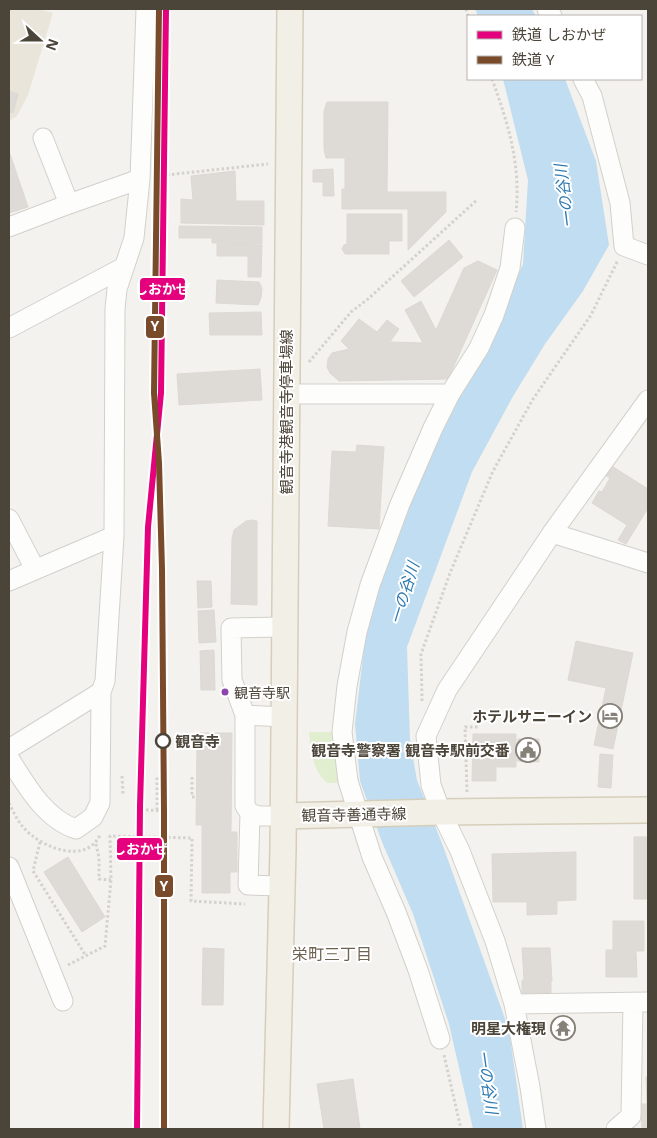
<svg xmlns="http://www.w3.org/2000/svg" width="657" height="1138" viewBox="0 0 657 1138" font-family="'Noto Sans','Noto Sans JP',sans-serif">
<rect width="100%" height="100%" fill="#f4f2ee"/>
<path fill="#eae5da" d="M9,9H38L53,13L28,95L17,116L9,121Z"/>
<path fill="#e1eecf" d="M309,732H337L342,783H327C312,769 311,752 309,732Z"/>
<path fill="#c0ddf1" d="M475,9H532L536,16H478Z
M503,79H565L596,161L609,245L583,291L545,344L512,398L472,472L407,647L410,741L417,780L443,846L509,1030L523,1129H473L449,1024L413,914L382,842L360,781L355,724L365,640L383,574L434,440L483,351L523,264L528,180Z"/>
<path fill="#dedbd6" stroke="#dcd9d4" d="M9,91L18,94L13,113L9,112Z
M327,102H388L387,192H446V212L408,250V209H342V189H345V158H326L324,149V111Z
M9,151L28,207L9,213Z
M333,169L334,196H323V182H313V170Z
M235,171L236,201H264V225L181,223V199L193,200L191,176Z
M347,214H402V241H389V254H345L342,249L344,245L347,244Z
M179,226L262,227V244L212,243V238H179Z
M449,240L463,257L414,297L401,281Z
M217,244L262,245L261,277H248V256H217Z
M478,261L497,270L448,379L339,381L330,373L327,367L328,359L332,353L349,349L341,341L359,319L377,332L387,320L399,329L390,342L423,343L405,310L421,301L436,330L464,268Z
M217,280L259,282L262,288L261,298L258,305L216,303Z
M261,312L262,335H210L209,313Z
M260,369L262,400L179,405L177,374Z
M357,445L384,447L379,529L328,526L332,451L356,452Z
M610,465L648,489V508L626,544L618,540L627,525L592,503L599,491L602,492L610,478L605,475Z
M253,520L257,521V605L231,604L232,539L234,530L246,521Z
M197,581H211L212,607L198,608Z
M214,610L216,642L199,643L198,611Z
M576,641L633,653L613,749L594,745L606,688L568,680Z
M214,650L215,690H201L200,651Z
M200,733H232L231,832H237V872H202V825H196L197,746L200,745Z
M473,734H516V767H496V781H472Z
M518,739H539V762L517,761Z
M600,754L613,755L611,788L598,787Z
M634,837H648V899H634Z
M576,852V900L557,901V914L527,915V902H493L492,854Z
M68,857L105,917L82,932L44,872Z
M202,872H230V893H202Z
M613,921H644V951H636L637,977H606V950H613Z
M203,948L224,949L223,1005H202Z
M522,948H550L552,981H551V993H522V980H524Z
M556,1021H568V1025H571V1031H568V1035H556V1032H554V1024L556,1025Z
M646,1077H648V1129H642L641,1104H647Z
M353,1079L360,1129H324L317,1084Z"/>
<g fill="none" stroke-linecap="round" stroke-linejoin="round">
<defs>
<path id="minor" d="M547,9L552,16
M583,79L592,96L620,203L624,246L648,255
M43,138L69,204
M9,227L69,204L140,179
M9,328L124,267
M286,394H450
M9,519L35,569
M552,533L648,563
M9,581L114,536
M245,715L284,717
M9,749L101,692
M9,758C26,785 45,819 76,829L93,817L100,803L101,692L105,681L114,536L115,309L117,289L134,238L140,179L146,9
M250,813L248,885L282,886
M283,816H258L250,813L245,806V715L232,680L231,628L284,627
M9,867L63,1001
M514,1004L648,1002
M440,1039L418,970L396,912L372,857L348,781L342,732L347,686L357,632L370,585L400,504L433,428L450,394L479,348L494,315L510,268L515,228
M536,1129L530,1087L514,1004L495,941L460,851L441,812L431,785L426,736L447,690L552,533L648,400
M616,1129L631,1116L633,1003"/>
<path id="major" d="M283,816L441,812L648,810
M276,1129L283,849L290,9"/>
</defs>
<use href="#minor" stroke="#d2d0cb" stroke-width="21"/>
<use href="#major" stroke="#d6cebb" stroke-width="28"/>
<path stroke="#d3d2cc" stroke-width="3" stroke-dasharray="2.5 2.5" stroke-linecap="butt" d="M466,9L468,16
M492,79C508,123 521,165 516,212
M157,176L268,164
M309,362L351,312L368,299L477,200
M422,701L421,654L450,573L493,471L533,399L591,315L618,260
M122,776L123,795
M192,777V797H196
M467,792L465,727H479
M9,803C13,811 17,820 23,827C40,847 85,866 100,835
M146,810L168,811
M157,810V776
M40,842L33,871L86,956
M96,844L99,858V879L111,880
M68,965L105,946L111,880L110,836L192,838L191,901L245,904
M444,1055L461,1129"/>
<use href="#minor" stroke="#fdfdfc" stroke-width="19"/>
<use href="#major" stroke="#f2efe6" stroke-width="25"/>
<defs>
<path id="rail-1" d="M137,1129L140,806L148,527L161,393L166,9"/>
<path id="rail-2" d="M159,9L154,393L159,463L162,569L164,811V1129"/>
</defs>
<use href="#rail-1" stroke="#fff" stroke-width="10"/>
<use href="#rail-2" stroke="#fff" stroke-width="10"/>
<use href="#rail-1" stroke="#e5007d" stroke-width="6"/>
<use href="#rail-2" stroke="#7a4b2a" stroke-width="6"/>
</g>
<defs>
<symbol id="hotel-ring" viewBox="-11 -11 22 22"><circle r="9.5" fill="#fff" stroke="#868178" stroke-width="1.5"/><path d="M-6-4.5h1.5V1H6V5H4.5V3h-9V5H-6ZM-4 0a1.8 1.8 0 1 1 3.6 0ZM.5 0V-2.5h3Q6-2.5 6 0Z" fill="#868178"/></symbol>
<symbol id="civic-ring" viewBox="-11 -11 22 22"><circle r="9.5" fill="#fff" stroke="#868178" stroke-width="1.5"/><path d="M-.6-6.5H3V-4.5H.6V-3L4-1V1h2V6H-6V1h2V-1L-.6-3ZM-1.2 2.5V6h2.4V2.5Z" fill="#868178"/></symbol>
<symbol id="temple-ring" viewBox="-11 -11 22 22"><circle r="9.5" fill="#fff" stroke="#868178" stroke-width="1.5"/><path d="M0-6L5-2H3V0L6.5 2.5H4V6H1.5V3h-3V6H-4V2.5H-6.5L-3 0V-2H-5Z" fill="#868178"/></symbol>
</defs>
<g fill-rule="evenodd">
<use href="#hotel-ring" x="596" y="702" width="28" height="28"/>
<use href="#civic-ring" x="514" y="736" width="28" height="28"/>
<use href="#temple-ring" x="549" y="1014" width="28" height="28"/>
</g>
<circle fill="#8e44ad" stroke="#fff" stroke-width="2" cx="225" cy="692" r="4.5"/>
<circle fill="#fff" stroke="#4b4439" stroke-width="2.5" cx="163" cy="741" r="7"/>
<g text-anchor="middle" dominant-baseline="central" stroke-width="4" stroke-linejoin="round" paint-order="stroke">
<g font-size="14" fill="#4b4439" stroke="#fff" text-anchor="start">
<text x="234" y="692">観音寺駅</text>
</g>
<g font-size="15" fill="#4b4439" stroke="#fff">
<text transform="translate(286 412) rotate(-90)">観音寺港観音寺停車場線</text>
<text transform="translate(354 814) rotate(-1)">観音寺善通寺線</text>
</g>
<g font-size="15" font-weight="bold" fill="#4b4439" stroke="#fff" text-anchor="end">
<text x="592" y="716">ホテルサニーイン</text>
<text x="510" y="750">観音寺警察署 観音寺駅前交番</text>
<text x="546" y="1028">明星大権現</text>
</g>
<g font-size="15" font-weight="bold" fill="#4b4439" stroke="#fff" text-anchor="start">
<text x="175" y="741">観音寺</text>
</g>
<g font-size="16" font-style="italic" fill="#2e7ab2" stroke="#fff">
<text transform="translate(564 196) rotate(-97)">一の谷川</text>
<text transform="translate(404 593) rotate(-73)">一の谷川</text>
<text transform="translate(488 1082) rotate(82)">一の谷川</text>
</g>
<g font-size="16" fill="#6e6250" stroke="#fff">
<text x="332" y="954">栄町三丁目</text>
</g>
</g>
<g stroke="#fff" stroke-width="2">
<rect x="139" y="277" width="47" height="24" rx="5" fill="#e5007d"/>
<rect x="145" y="315" width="20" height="24" rx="5" fill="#7a4b2a"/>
<rect x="116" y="837" width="47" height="24" rx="5" fill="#e5007d"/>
<rect x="154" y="874" width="20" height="24" rx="5" fill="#7a4b2a"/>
</g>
<g font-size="14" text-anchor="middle" font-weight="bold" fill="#fff">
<text x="162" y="294">しおかぜ</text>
<text x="155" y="331">Y</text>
<text x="140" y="854">しおかぜ</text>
<text x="164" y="891">Y</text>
</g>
<rect width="657" height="1138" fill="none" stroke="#4b4439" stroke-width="20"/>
<rect x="467" y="15" width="175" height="65" fill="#ffffff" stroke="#b7b4b0"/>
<rect x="477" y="31" width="25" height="8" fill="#e5007d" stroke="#b7b4b0"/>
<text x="512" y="40" font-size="15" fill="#4b4439">鉄道 しおかぜ</text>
<rect x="477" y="56" width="25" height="8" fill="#7a4b2a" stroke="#b7b4b0"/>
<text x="512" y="65" font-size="15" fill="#4b4439">鉄道 Y</text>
<g transform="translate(40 40) rotate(111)" stroke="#ffffff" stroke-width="4" paint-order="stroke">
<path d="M0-4L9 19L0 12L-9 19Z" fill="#4b4439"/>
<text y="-8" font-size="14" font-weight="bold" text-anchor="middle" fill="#4b4439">N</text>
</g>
</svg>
